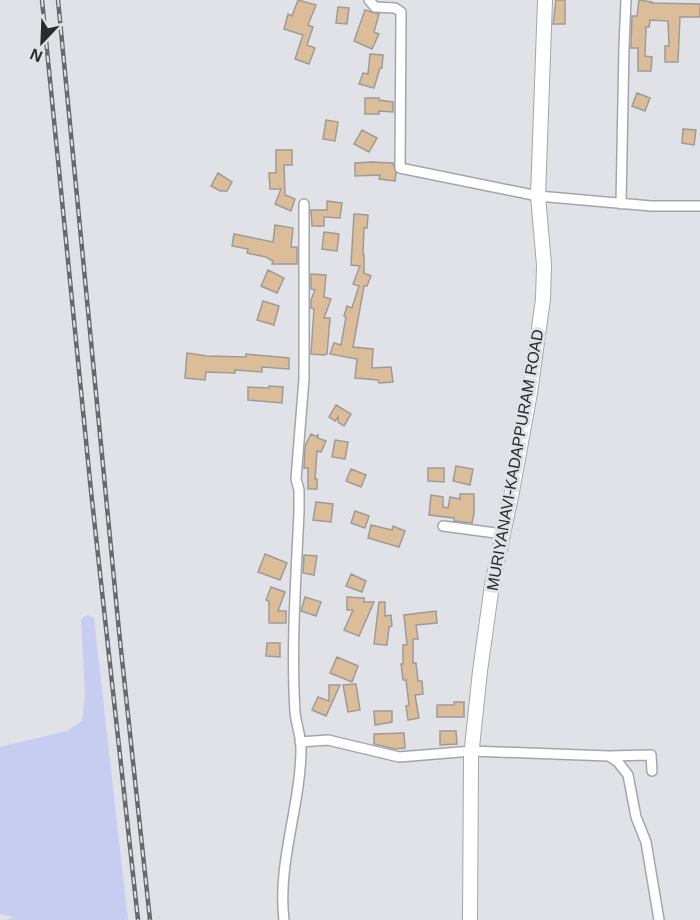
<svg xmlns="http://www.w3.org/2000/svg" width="700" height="920" viewBox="0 0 700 920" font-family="Helvetica,sans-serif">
<rect width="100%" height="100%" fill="#e1e2e7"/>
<path fill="#c7ccf1" d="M88,615L94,618L128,920H6L14,917L0,914V747L67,731L82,721L85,693L81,621L83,617Z"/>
<path fill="#dbbd99" stroke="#9e9b97" stroke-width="1.5" d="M298,0L316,5L308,25L313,27L307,45L315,48L309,64L295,59L303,35L284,29L288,14L292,16Z
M556,0H565V24H553Z
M639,0L652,2L651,3L700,4V17H680L678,62H665V46H669L668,21L650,20L649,27H646L645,56L652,57L651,71H638V48H631L632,16H637Z
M338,7L349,8L347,24L336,23Z
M365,10L379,14L374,32L379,34L372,49L354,41Z
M370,54L383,55L382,68H380L374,88L359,84L363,73L368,74Z
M637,93L650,98L645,111L632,106Z
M365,98H379V100L393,102V112L379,111V114H365Z
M326,120L338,122L335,141L323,139Z
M683,129L696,130L694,145L682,143Z
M362,130L377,138L369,152L354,144Z
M276,150H292V165H284L285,195L295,199L291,211L275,204L281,189H270L269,173H276Z
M371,162L393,163L396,173L395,181L379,179L380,175L355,176V163Z
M218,173L232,182L227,191H220L211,186Z
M327,201L342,203L340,218L324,217V226H312L311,210H327Z
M354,214L368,215L367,228H364L363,255H364V273L371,276L367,286H364L353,347L373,349L372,368L391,367L393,382L379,383L378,380L355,378L357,359L330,354L334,343L341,345L346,317L344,316L347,306L352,308L359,286L353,284L360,266L351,265Z
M275,225L293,228L291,247H297V264H272L273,261L266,257L247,253L248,249L232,246L234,234L273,242Z
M324,232L339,234L337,251L322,249Z
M268,270L284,278L277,293L261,286Z
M311,274L326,275L324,297L331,299L324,318H330L327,354L324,355L311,354L314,309L311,308V300L315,290L311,289Z
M263,301L279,306L274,325L257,320Z
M187,353L207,356L246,357V354L289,358V369L262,367V372L235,370V373L206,372L205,380L185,378Z
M269,386L283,387L282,403L248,400V387L269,388Z
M336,405L351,414L344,426L338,422V417L335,421L329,417Z
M311,434L317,437L318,434V438L326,441L321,452L317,451L315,479H317V489H308V468H304L305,446Z
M335,440L348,442L345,459L332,457Z
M456,466L473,469L470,485L453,481Z
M428,468H444V482L428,481Z
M351,469L366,475L361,487L346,481Z
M460,494H474V513L472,523L454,521V518L429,515L431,495L443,497V507L448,508L450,497L460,499Z
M316,502L333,504L331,522L313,520Z
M355,511L369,516L365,528L351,523Z
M371,525L392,530L393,526L405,531L399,547L368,538Z
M265,554L287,563L280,580L258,572Z
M304,555L317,556L314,575L303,573Z
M351,574L366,581L362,592L346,586Z
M271,587L285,592L278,611H286V623H269V601L266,600Z
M305,597L321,602L316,616L301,611Z
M347,597L364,598V602H374L359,636L344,630L353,610H347Z
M379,602H385V616L391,615L392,626L389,627L387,645L374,644Z
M436,611L437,623L416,625L418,639H413V663H416L418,681H422L423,694L415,695L419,718L408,720L406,706L409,705L406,680H403L401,664H403V645H407L404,615Z
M267,643H280V657L266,656Z
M337,657L358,666L352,682L330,673Z
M356,684L360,710L348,712L343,685Z
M329,685H340L326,716L312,710L318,697L329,701Z
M454,702H464V717H437V705H454Z
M374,711H392V722L375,725Z
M440,731H456L457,744L440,745Z
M404,733L405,748L395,749L374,744V734Z"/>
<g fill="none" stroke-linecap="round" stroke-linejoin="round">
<defs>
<path id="street" d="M369,0L375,7L395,8L401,12L400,168L538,196L651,206H700
M621,204L624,46L626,0
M443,526L503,534
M300,742L328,740L399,757L472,751L609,756L618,762L628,775L636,817L646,842L659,920
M609,756L651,755L652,771
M284,920C277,863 301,805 301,748C301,736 296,724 295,712C291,646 296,578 299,512V490L296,479L304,379V204"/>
<path id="secondary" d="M470,920L471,757L480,671L492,585L511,497L530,393L543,299L544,265L538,196L545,0"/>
</defs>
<use href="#street" stroke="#a4a5aa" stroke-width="12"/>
<use href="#secondary" stroke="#a4a5aa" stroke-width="16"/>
<use href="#street" stroke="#fff" stroke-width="9"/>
<use href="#secondary" stroke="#fff" stroke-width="14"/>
<defs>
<path id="rail" d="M42,0L91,491L138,920
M58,0L119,631L150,920"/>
</defs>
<use href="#rail" stroke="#69696c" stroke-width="4.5"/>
<use href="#rail" stroke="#e1e2e7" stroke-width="2" stroke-dasharray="7" stroke-linecap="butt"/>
</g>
<g text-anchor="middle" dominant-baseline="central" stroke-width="6" stroke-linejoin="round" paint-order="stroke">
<g font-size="16" fill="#2a2a2c" stroke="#e1e2e7">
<text transform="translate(515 460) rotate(-80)">MURIYANAVI-KADAPPURAM ROAD</text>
</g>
</g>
<g transform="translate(42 42) rotate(203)" stroke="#e1e2e7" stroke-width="4.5" paint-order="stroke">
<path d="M0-4.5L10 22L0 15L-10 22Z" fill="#2a2a2c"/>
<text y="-9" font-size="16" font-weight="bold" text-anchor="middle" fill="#2a2a2c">N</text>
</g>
</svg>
